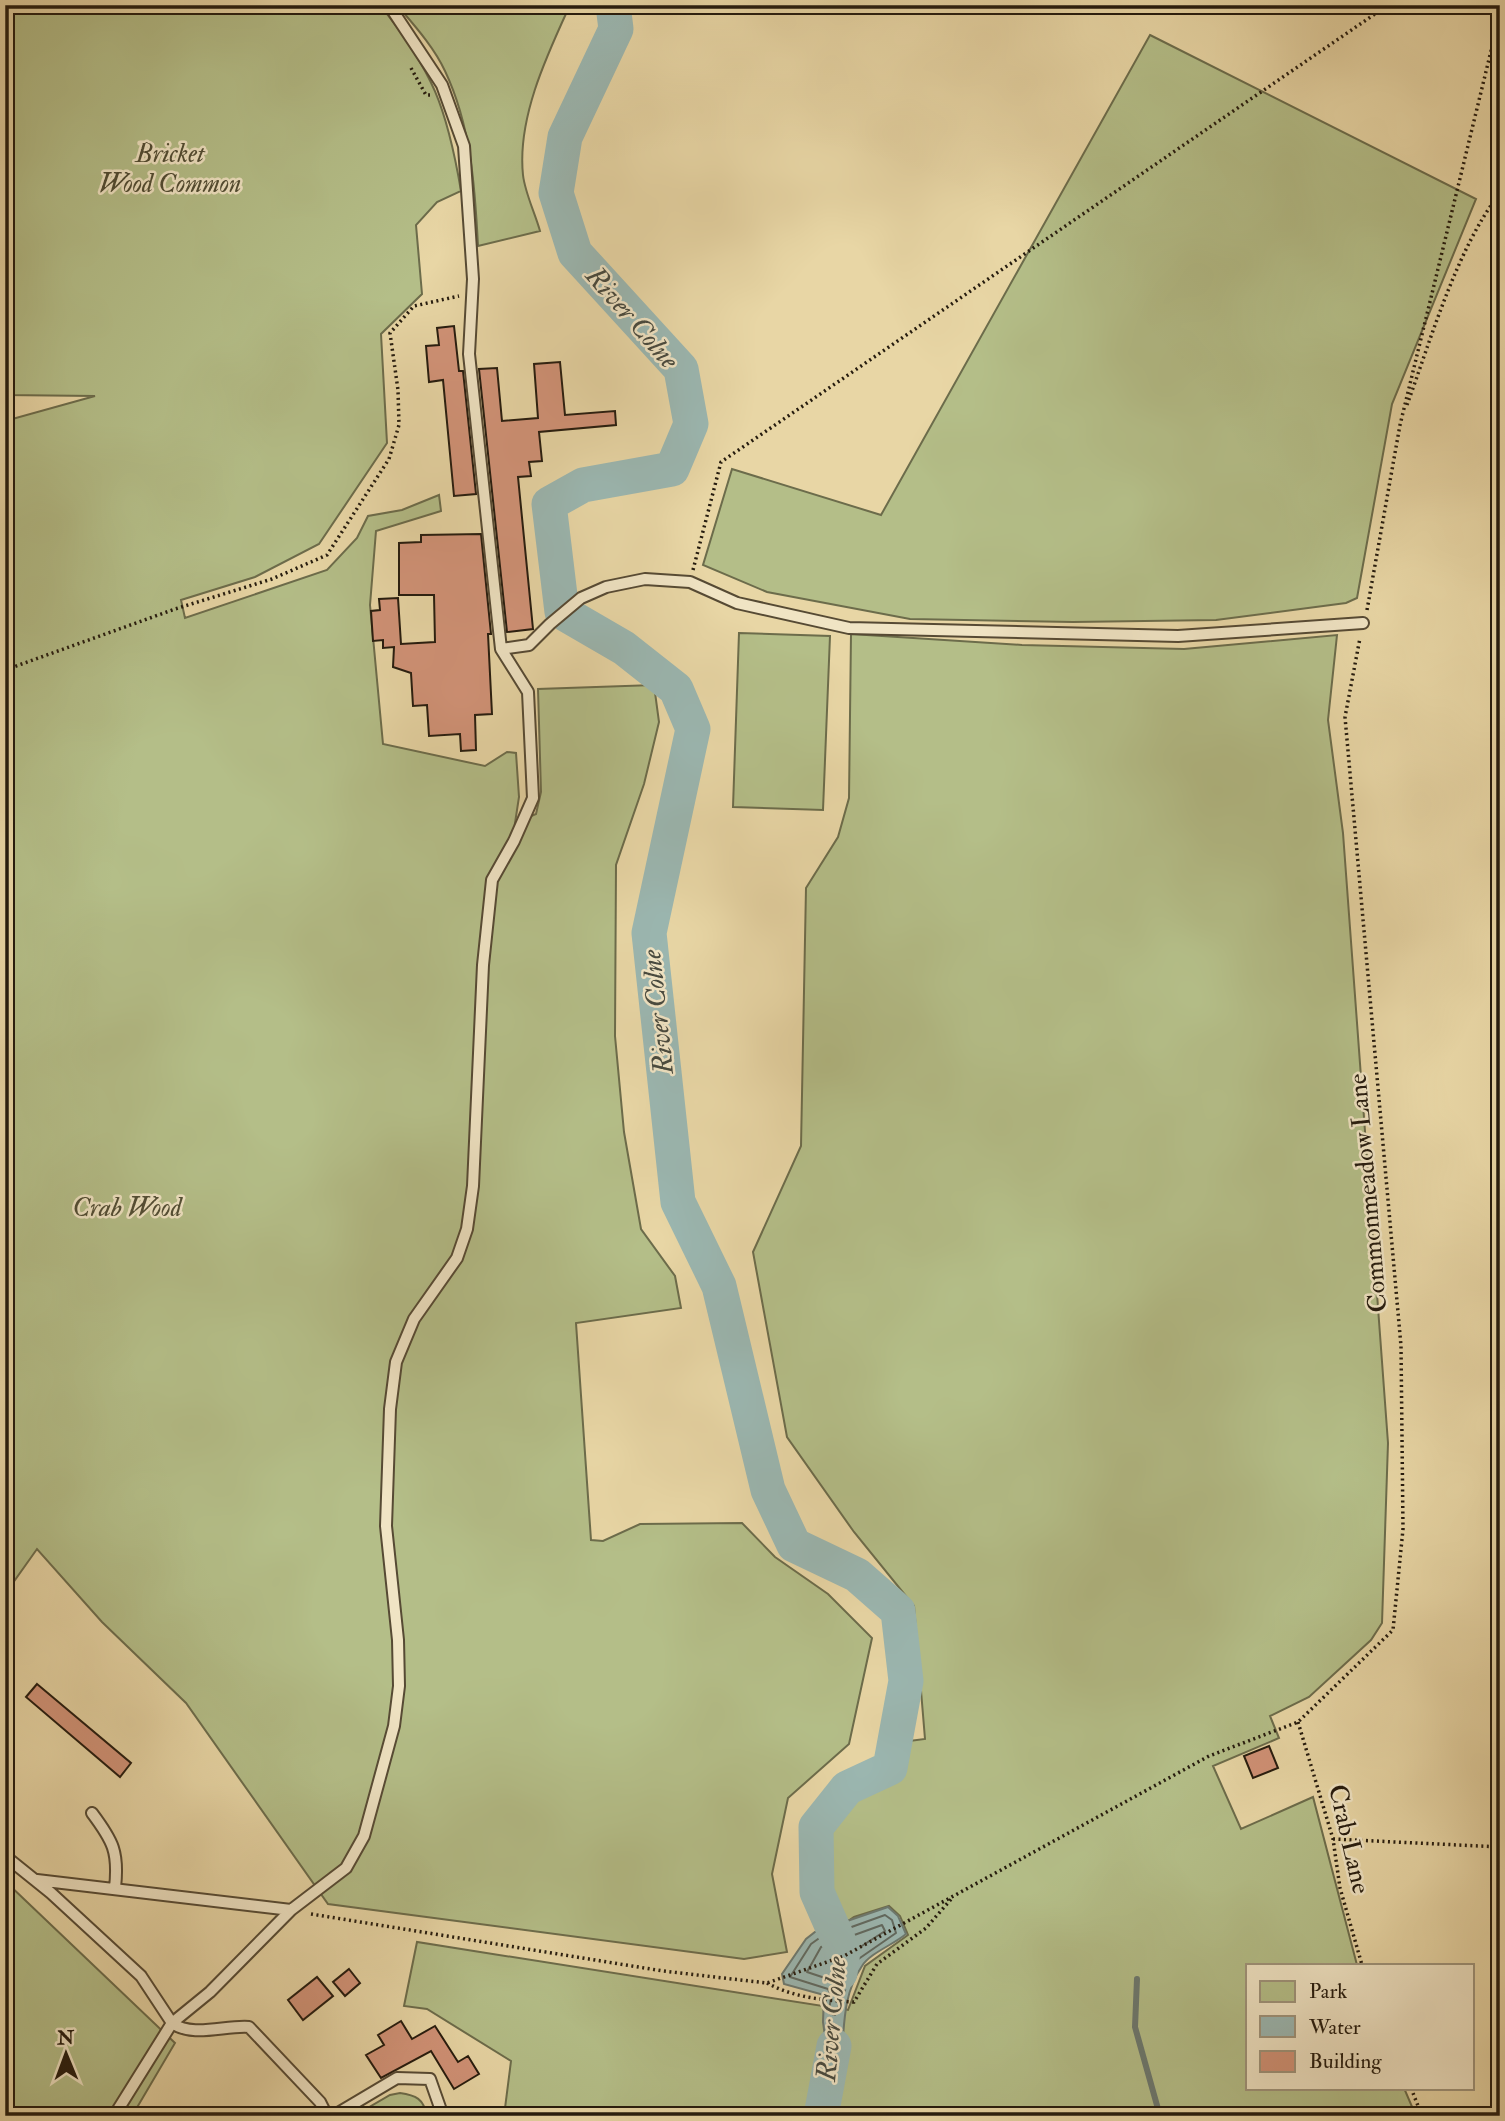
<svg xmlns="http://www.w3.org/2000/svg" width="1505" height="2121" viewBox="0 0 1505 2121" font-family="'IM FELL Double Pica',serif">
<rect width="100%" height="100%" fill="#e8d6a5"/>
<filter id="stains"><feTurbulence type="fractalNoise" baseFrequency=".00286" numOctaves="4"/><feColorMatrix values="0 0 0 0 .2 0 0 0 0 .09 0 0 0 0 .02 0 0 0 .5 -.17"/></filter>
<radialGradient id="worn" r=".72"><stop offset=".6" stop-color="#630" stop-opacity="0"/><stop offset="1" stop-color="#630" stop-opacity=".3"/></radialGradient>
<path fill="#b4be88" stroke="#6c6c4b" stroke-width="2" d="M5,5H380C433,71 447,108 461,191L437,202L416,225L422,294L381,334L387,443L319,544L255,577L181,600L185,618L327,570L357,538L368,516L402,510L439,495L441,511L376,531L370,605L383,744L485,766L507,752L516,753L519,797L515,823L536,814L541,792L538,689L654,685L659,722L644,784L616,865L615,1036L624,1132L641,1229L675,1276L681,1308L576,1323L591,1540L603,1541L640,1524L742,1523L775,1557L828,1594L872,1638L849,1744L788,1798L772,1874L787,1952L744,1959L328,1904L186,1703L102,1622L37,1549L5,1594V421L95,396L5,395Z
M397,5H570C547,55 517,118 523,175C525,193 535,213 540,231L478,246C475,187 471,126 445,71C434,47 414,25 397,5Z
M1150,35L1476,199L1392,404L1357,598L1346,603L1216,620L1073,622L910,619L767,592L703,565L732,469L881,515Z
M739,633L830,636L823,810L733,807Z
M851,634L1022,645L1184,649L1337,635L1328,720L1343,833L1388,1443L1382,1623L1371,1640L1309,1697L1270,1716L1279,1738L1213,1766L1241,1829L1313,1797L1357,1965H1248V2088H1404L1416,2116H504L511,2061L427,2009L404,2006L417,1942L848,2010L865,1966L908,1935L900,1916L889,1906L854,1917L841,1926L827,1894L822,1828L851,1794L893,1776L902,1742L925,1739L914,1606L854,1532L787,1437L753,1252L801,1146L806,888L838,837L849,798Z
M5,1881L175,2043L132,2116H5Z
M400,2093C415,2095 425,2099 426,2116H354L390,2095Z"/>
<path fill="#9bb7b1" stroke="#6c7970" stroke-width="2" d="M888,1907L898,1916L906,1934C893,1945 870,1953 862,1966C836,2004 848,2049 836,2089L819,2092L817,2076L828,2059L823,2022L824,1995L784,1984L782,1974L806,1939L815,1932Z"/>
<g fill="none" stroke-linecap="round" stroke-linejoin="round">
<path stroke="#606960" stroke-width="2" d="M885,1915L892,1920L896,1933L857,1960L835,2015L829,2013L831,1995L828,1989L790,1977L811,1944L818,1939Z
M882,1925L885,1931L851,1953L837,1982L807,1972L821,1947Z"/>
<path stroke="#6c7970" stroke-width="6" d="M1137,1979L1135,2027L1160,2116"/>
<path stroke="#9bb7b1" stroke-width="35" d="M613,5L616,29L565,137L556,193L575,253L681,369L691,424L672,469L583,485L549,504L562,612L624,648L676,689L693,729L649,933L678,1202L719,1286L768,1490L794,1545L857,1575L898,1611L906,1681L890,1768L847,1788L816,1827L817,1892L843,1951L840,1973
M821,2116L834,2046"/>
</g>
<path fill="#d29378" stroke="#251b0e" stroke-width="2" d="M454,326L459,371H463L476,494L454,496L443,380L429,382L426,346L439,345L437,328Z
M560,362L565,415L615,411L616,425L539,432L542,461L529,462L531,476L518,477L533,629L507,632L479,369L497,368L502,421L538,418L534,364Z
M481,534L491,634H488L492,714L475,715L476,750L461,751L460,734L429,736L427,705L413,706L411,673L393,667L394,647L383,648V640L373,641L371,611L380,610L379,599L398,598L401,644L435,642L434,595H399V543L421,542V535Z
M37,1684L131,1763L120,1777L26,1697Z
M1269,1746L1278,1768L1253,1778L1244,1756Z
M349,1969L360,1983L345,1996L333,1982Z
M317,1977L333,1996L303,2020L288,2000Z
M401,2021L412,2039L435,2026L458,2062L468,2056L479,2074L454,2089L431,2051L381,2078L366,2055L384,2045L378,2035Z"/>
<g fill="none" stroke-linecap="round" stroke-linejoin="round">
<defs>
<path id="lane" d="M501,649L529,645L550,624L581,598L606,587L645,579L690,582L737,603L849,628L1178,636L1363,623
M92,1813C113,1841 119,1852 115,1888
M5,1856L51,1893L141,1976L172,2023C193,2038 225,2025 249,2027L320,2102L327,2116
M37,1880L291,1910
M114,2116L172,2023L210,1992L291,1910L346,1868L364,1836L394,1726L399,1686L398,1640L386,1526L390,1409L396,1362L414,1319L457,1258L467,1229L473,1186L483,965L492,880L514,841L533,798L528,692L501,649L469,354L473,279L464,146L442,85L389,5
M333,2116L397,2078L430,2079L443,2116"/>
</defs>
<use href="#lane" stroke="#564a34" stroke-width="14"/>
<path stroke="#251b0e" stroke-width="3.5" stroke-dasharray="2 3.5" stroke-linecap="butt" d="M411,68L426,95H430
M1407,405C1431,339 1457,248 1500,193
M693,570L721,462L1388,5
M1367,610L1400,425L1500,14
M5,670L175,609L272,579L327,555L389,459L399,425L398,390L390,333L414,306L459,296
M1298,1722L1333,1839L1340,1888L1362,1965
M1333,1839L1500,1847
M311,1914L663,1971L767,1983L844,1956L1209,1756L1298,1722L1393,1630L1403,1529L1401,1346L1345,717L1360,638
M767,1983C795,1998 823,2000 854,2002L877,1964L926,1928L953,1897
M1411,2088L1422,2116"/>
<use href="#lane" stroke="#f0e4c4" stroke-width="10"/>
</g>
<g text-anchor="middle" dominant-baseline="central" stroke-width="5" stroke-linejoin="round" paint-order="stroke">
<g font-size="26" font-style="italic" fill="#504c33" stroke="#f0e4c4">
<text x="170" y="154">Bricket<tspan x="170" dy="30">Wood Common</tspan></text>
<text x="127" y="1208">Crab Wood</text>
</g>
<g font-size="26" fill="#251b0e" stroke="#f0e4c4">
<text transform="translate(1368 1193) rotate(-95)">Commonmeadow Lane</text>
<text transform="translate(1349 1839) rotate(77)">Crab Lane</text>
</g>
<g font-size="28" font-style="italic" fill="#484a3f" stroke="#f0e4c4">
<text transform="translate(632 318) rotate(49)">River Colne</text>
<text transform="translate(658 1012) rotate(-96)">River Colne</text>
<text transform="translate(832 2019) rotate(-85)">River Colne</text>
</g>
</g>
<rect width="1505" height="2121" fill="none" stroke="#e8d6a5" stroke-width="28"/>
<rect x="7" y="7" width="1491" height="2107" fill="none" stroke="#251b0e" stroke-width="3.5"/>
<rect x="14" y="14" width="1477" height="2093" fill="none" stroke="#251b0e" stroke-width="2"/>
<rect x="1246" y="1964" width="228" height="126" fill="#f0e4c4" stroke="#9f947b" stroke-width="2"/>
<rect x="1260" y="1981" width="35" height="21" fill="#b4be88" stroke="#9f947b" stroke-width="2"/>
<text x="1309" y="1998" font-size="21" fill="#251b0e">Park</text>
<rect x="1260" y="2016" width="35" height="21" fill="#9bb7b1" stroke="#9f947b" stroke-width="2"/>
<text x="1309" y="2034" font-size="21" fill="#251b0e">Water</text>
<rect x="1260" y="2051" width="35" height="21" fill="#d29378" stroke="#9f947b" stroke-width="2"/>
<text x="1309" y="2068" font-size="21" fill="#251b0e">Building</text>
<g transform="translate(66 2054) rotate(359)" stroke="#f0e4c4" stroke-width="5" paint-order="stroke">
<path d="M0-5L12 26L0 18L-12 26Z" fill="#251b0e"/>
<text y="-10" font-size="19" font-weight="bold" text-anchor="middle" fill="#251b0e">N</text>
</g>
<rect width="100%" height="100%" filter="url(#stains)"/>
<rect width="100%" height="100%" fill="url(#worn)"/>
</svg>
